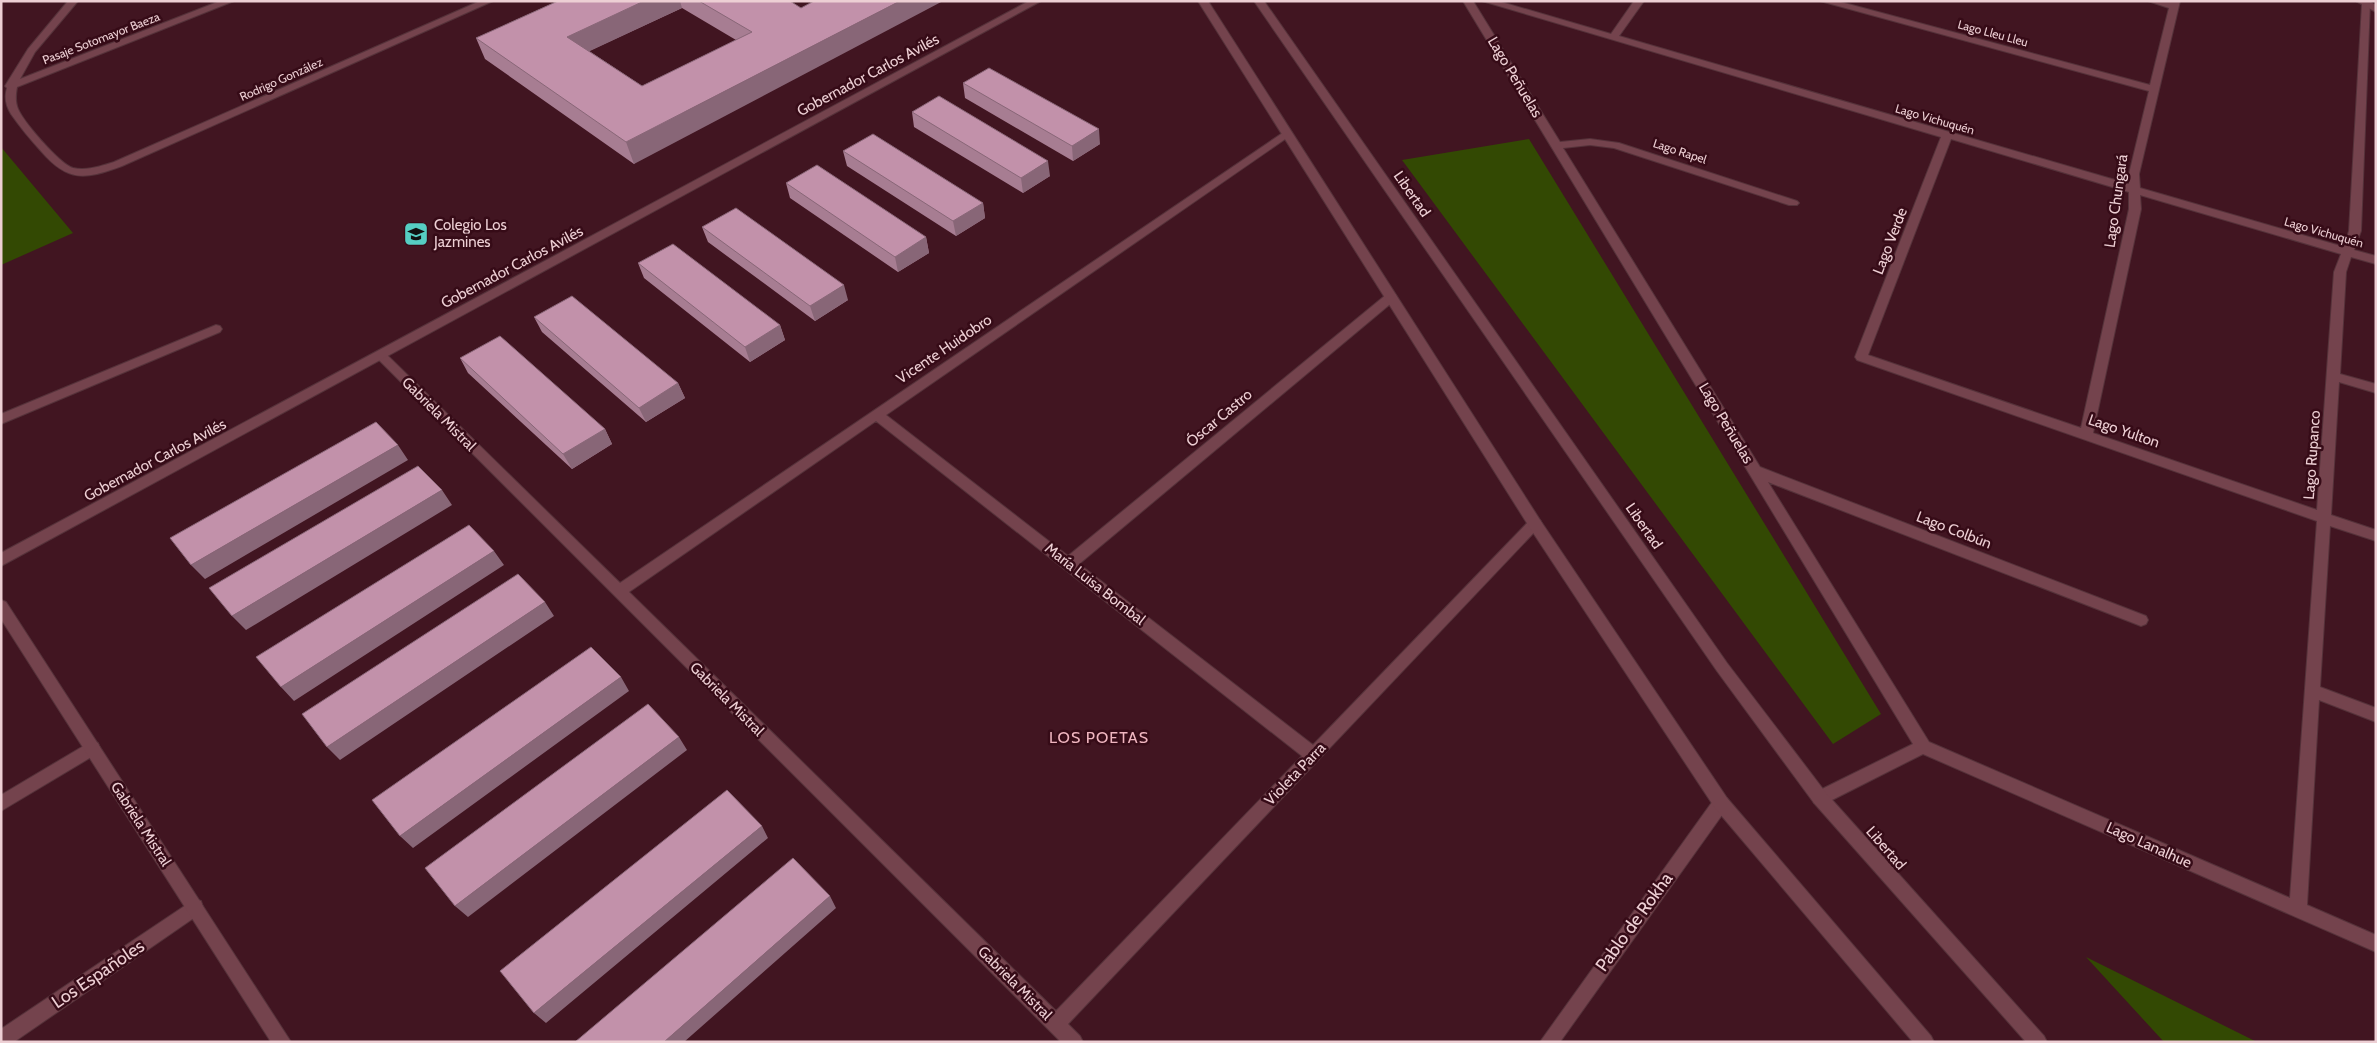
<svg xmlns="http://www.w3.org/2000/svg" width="2377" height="1043" viewBox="0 0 2377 1043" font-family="Cabin,sans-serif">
<rect width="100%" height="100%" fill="#411521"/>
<path fill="#334903" d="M1529,139L1881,714L1833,744L1402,160Z
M1,147L73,233L1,265Z
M2086,957L2257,1042H2164Z"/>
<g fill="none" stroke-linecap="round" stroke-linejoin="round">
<defs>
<path id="service" d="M216,325L220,326L222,329L220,332L1,424V414Z"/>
<path id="minor" d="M68,1H78L35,52L20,79L220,1H234L17,87C16,93 15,99 17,106C20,119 60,164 73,168C87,171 101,166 114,162L480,1H493L122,166C84,180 68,182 41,151C30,139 20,127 11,114C6,106 4,98 7,88L5,86L28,49Z
M1463,1H1473L1560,142L1590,139L1619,143L1797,201L1799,203L1797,205H1789L1614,148L1590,145L1563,148L1760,467L2146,616L2148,620L2146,624L2141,626L2136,624L1768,482L1929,742L2290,898L2317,521L1857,360L1855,357L1941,137L1482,1H1498L1611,34L1634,1H1644L1619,36L2129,184V174L2149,91L1820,1H1837L2150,85L2169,8L2148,1H2180L2139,174L2140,188L2344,247L2349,231L2362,4L2370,2L2361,231L2354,250L2376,256V264L2351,257L2346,272L2340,374L2376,384V393L2339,382L2331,515L2376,530V541L2330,526L2320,687L2376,708V722L2319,700L2307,905L2376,935V952L1923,754L1826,803L1820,805L1814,803L1812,798L1814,793L1913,744ZM1951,139L2129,192V209L2081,428L1868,355ZM2140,195L2341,254L2334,272L2317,510L2093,433L2141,209Z
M1287,130L1292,133L1291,135L886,415L1068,556L1387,294H1395L1397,297L1395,300L1079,564L1313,745L1530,520H1540L1542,524L1068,1024L1080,1036L1083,1042H1061L374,355L380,351L384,352L620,583ZM876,421L1302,756L1056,1011L629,592Z
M92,741L98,743L100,748L98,753L1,811V795Z
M1721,796L1727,798L1729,803L1727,808L1560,1042H1540L1715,798Z
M195,899L201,901L203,907L201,913L14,1042H1V1029Z"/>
<path id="tertiary" d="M1029,1H1041L1,566V553Z
M1198,1H1208L1540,520L1727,798L1931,1036L1934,1042H1913L1715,808L1530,528Z
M1254,1H1264L1727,663L1826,793L2044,1036L2047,1042H2026L1814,803L1717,671Z
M2356,1H2369L2376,5V12Z
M1,600L6,602L291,1042H271L1,619Z"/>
</defs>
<use href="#service" stroke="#55323a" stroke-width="2"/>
<use href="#minor" stroke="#55323a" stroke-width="2"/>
<use href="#tertiary" stroke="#55323a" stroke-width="2"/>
<use href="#service" fill="#74434d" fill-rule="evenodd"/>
<use href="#minor" fill="#74434d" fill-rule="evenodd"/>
<use href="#tertiary" fill="#74434d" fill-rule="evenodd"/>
</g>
<path fill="#a77d92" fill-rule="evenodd" d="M558,1H790L634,164L485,59L476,38ZM682,8L736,40L642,86L589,51Z
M963,83L1100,144L1073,161L965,98Z
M912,112L1050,176L1023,193L914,127Z
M843,151L983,203L985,218L956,236L847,166Z
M786,183L926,237L929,253L898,272L790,198Z
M702,227L848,300L815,321L708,242Z
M638,263L780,325L785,340L750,362L644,278Z
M534,317L678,383L685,398L646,422L542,332Z
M460,358L605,429L612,444L572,469L468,373Z"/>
<path fill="#867" d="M644,1H680L682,8L575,58L567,37Z
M900,1H943L634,164L626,142Z
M1099,129L1100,144L1073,161L1072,146Z
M1048,161L1050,176L1023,193L1021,178Z
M983,203L985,218L956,236L953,221Z
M926,237L929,253L898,272L895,257Z
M844,285L848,300L815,321L810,306Z
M780,325L785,340L750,362L745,347Z
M678,383L685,398L646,422L639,408Z
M605,429L612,444L572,469L563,454Z
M398,445L408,460L205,579L191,565Z
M442,490L452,505L246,630L232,616Z
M494,551L504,565L294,701L281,687Z
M545,602L554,616L340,760L327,747Z
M621,677L629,691L413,848L400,836Z
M679,737L687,750L468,917L455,906Z
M762,826L768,838L546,1023L534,1013Z
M830,896L836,908L684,1042H664Z"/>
<path fill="#c291aa" stroke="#867" d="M558,1H644L567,37L642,86L752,32L699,1H790L801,8L814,1H900L626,142L476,38Z
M989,68L1099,129L1072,146L963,83Z
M939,96L1048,161L1021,178L912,112Z
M873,134L983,203L953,221L843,151Z
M817,165L926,237L895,257L786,183Z
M736,208L844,285L810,306L702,227Z
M673,244L780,325L745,347L638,263Z
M572,296L678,383L639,408L534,317Z
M500,336L605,429L563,454L460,358Z
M376,422L398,445L191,565L170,538Z
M418,466L442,490L232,616L209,588Z
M469,525L494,551L281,687L256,657Z
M518,574L545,602L327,747L302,714Z
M591,647L621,677L400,836L372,800Z
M648,704L679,737L455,906L425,868Z
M727,790L762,826L534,1013L500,971Z
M793,858L830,896L664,1042H575Z"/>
<defs>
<symbol id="school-square" viewBox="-11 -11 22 22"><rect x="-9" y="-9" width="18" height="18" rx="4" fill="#56cec3" stroke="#360b17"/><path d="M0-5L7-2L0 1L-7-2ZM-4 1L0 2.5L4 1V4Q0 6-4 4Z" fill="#111"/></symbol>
</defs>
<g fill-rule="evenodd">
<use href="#school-square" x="402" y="220" width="28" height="28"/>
</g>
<g text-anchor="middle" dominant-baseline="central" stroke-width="5" stroke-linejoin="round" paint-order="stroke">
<g font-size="12" fill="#edcfd4" stroke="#360b17">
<text transform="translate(1993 33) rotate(15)">Lago Lleu Lleu</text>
<text transform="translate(101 38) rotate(-21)">Pasaje Sotomayor Baeza</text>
<text transform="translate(281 79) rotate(-24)">Rodrigo González</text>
<text transform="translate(1935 119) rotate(16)">Lago Vichuquén</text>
<text transform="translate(1680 151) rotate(18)">Lago Rapel</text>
<text transform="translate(2324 232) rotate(16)">Lago Vichuquén</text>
</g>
<g font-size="15" fill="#edcfd4" stroke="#360b17">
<text transform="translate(868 75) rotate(-28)">Gobernador Carlos Avilés</text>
<text transform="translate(1515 77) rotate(59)">Lago Peñuelas</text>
<text transform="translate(1412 194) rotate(55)">Libertad</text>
<text transform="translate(2116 201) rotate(-82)">Lago Chungará</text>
<text transform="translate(1890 241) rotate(-69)">Lago Verde</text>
<text transform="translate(512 267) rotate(-28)">Gobernador Carlos Avilés</text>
<text transform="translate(944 349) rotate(-34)">Vicente Huidobro</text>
<text transform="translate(439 414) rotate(45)">Gabriela Mistral</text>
<text transform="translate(1219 418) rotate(-40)">Óscar Castro</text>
<text transform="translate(1726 423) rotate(59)">Lago Peñuelas</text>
<text transform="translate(2124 431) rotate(19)">Lago Yulton</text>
<text transform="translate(2312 455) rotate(-86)">Lago Rupanco</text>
<text transform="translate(155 460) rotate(-28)">Gobernador Carlos Avilés</text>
<text transform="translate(1644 526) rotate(55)">Libertad</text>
<text transform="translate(1954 530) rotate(21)">Lago Colbún</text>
<text transform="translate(1095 584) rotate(38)">María Luisa Bombal</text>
<text transform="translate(727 699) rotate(45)">Gabriela Mistral</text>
<text transform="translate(1295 774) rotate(-46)">Violeta Parra</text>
<text transform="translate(141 824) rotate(57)">Gabriela Mistral</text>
<text transform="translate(2149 845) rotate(24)">Lago Lanalhue</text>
<text transform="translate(1886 848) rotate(49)">Libertad</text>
<text transform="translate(1015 983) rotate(45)">Gabriela Mistral</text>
</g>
<g font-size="15" fill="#edcfd4" stroke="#360b17" text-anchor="start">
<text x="434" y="225">Colegio Los<tspan x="434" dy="17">Jazmines</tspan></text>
</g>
<g font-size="16" letter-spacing="1" fill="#efb5bf" stroke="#360b17">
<text x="1099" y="737">LOS POETAS</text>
</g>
<g font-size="18" fill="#edcfd4" stroke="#360b17">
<text transform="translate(1634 922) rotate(-54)">Pablo de Rokha</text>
<text transform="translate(98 974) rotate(-34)">Los Españoles</text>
</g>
</g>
<rect width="2377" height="1043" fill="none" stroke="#edcfd4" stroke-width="5"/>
</svg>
